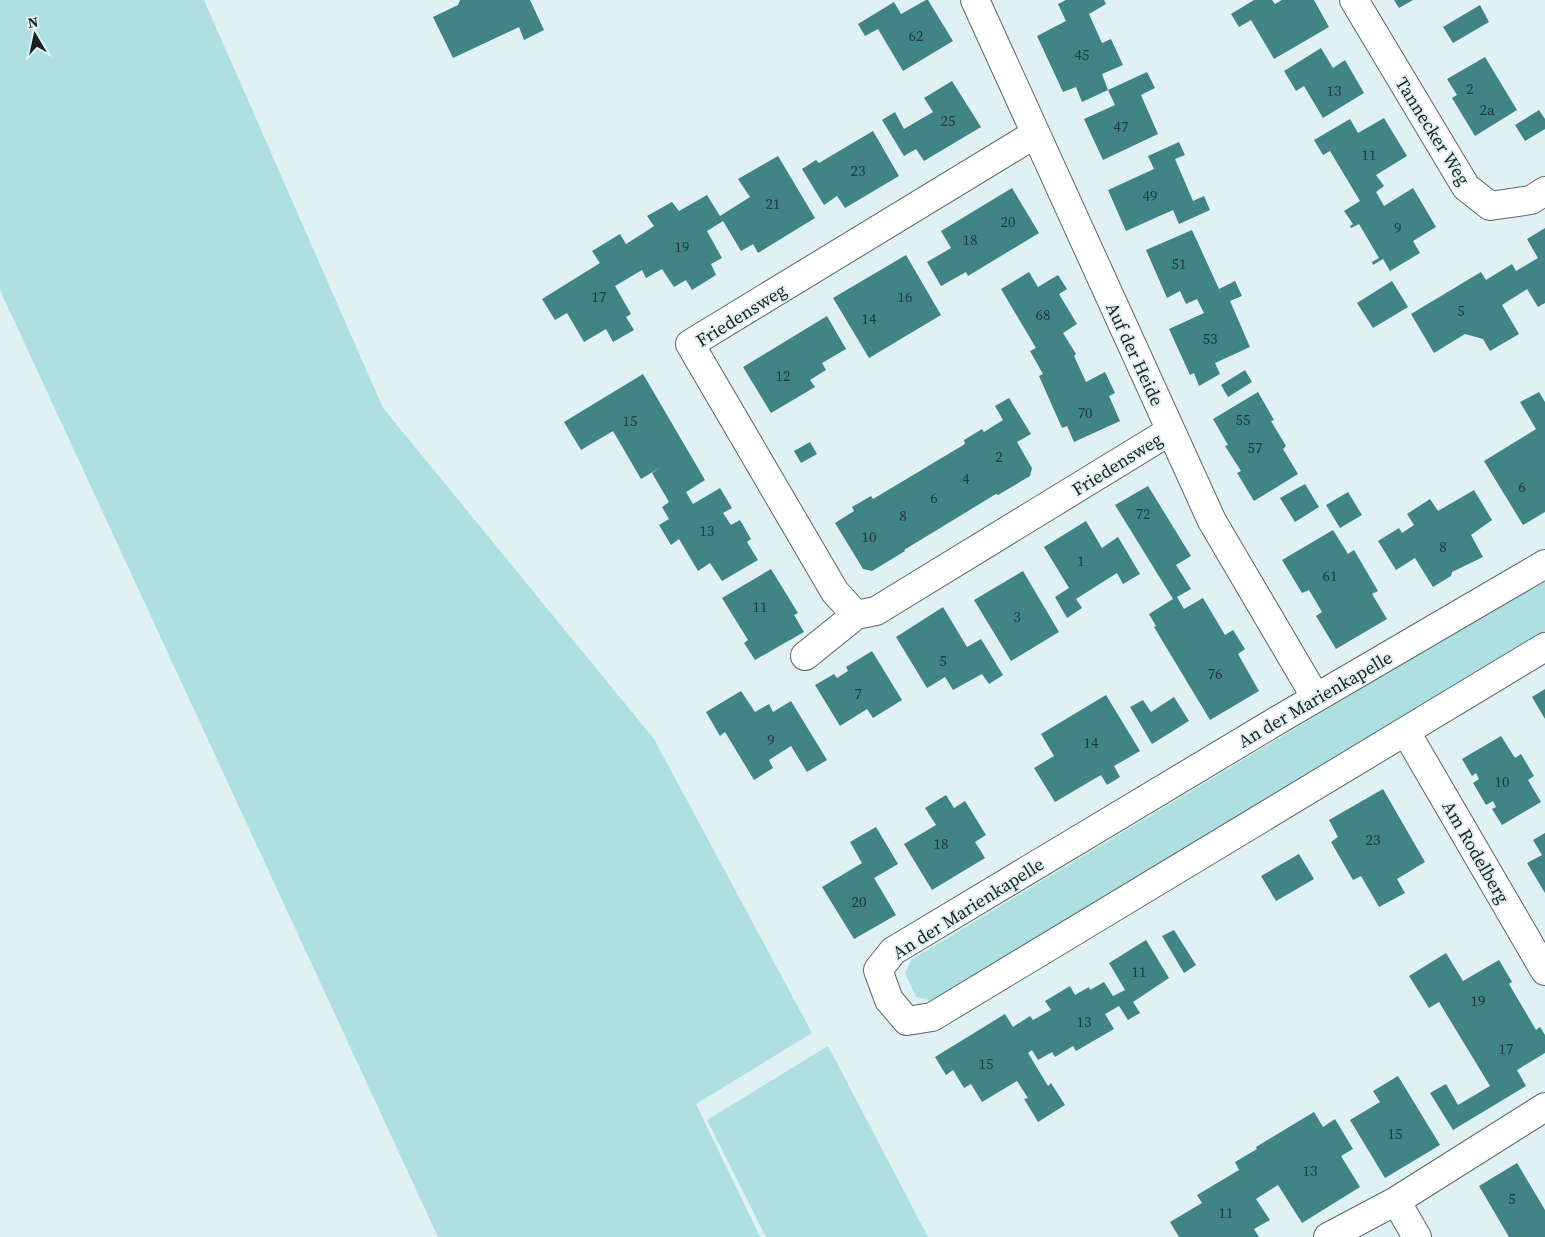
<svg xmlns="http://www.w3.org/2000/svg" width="1545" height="1237" viewBox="0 0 1545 1237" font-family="'Source Serif 4',serif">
<rect width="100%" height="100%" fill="#dff1f2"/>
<path fill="#aedfe1" d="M0,0H204L383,408L654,739L812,1033L696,1104L760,1237H438L0,290Z
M1545,578V632L932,1001L916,997L905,973L911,960Z
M828,1046L928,1237H766L707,1120Z"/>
<path fill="#418486" d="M460,0H530L544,30L524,40L519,27L453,58L433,17L458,5Z
M926,0H928L953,41L903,71L878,29L865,36L858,24L894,2L901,14Z
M1066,0H1104L1106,4L1089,14L1102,43L1111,39L1123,65L1102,74L1108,90L1082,102L1076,87L1063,92L1037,36L1066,21L1058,4Z
M1254,0H1272L1275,4L1282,0H1314L1329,27L1274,59L1251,20L1239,27L1231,14Z
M1394,0H1413L1399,8Z
M1480,5L1489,22L1453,43L1443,27Z
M1321,48L1333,68L1345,60L1364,93L1323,118L1304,86L1296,91L1284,71Z
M1485,57L1517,110L1475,136L1452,98L1457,95L1447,79Z
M1147,72L1155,88L1141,95L1158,134L1103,160L1084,119L1115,105L1108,90Z
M952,81L981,127L924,161L916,149L904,156L882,120L895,112L904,129L933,112L924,98Z
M1539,110L1545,119V129L1525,141L1515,125Z
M1384,118L1407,156L1376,175L1384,186L1376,192L1384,206L1413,188L1436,227L1413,241L1420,253L1390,271L1383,259L1373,265L1372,262L1379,258L1359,224L1351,228L1350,226L1353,224L1344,211L1360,201L1330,151L1323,155L1314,140L1350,119L1358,133Z
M873,131L899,176L845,208L837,196L824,205L802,169L816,160L819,163Z
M1179,142L1185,155L1175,159L1193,201L1204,196L1210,210L1179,224L1173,210L1126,231L1108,190L1154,169L1148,156Z
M778,156L815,218L758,253L753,244L741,251L723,221L707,231L722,258L711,264L716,275L692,290L686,280L674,287L662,269L646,278L642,270L615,286L631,314L626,317L634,330L613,342L606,329L584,342L567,313L555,320L542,299L600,263L592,251L620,234L626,244L642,234L654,226L647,216L672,202L679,211L707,195L720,216L750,197L738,179Z
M1012,188L1039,233L968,276L966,272L941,286L927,262L951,248L941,231Z
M1545,228V303L1538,307L1527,289L1502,305L1519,334L1490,351L1483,339L1465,334L1434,353L1411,314L1481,272L1486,280L1512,264L1516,271L1538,258L1527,239Z
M1192,230L1219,289L1235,281L1242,296L1230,301L1250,347L1215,363L1220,374L1199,386L1194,373L1190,375L1169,329L1204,313L1197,299L1186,304L1180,291L1167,298L1146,250Z
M906,255L941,315L869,358L833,298Z
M1029,272L1038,287L1058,275L1067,289L1059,294L1077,324L1063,333L1076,354L1074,356L1086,382L1105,372L1115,393L1109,396L1120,421L1074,442L1067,426L1062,428L1039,376L1043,374L1030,351L1036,348L1001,289Z
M1392,281L1408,307L1373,328L1357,303Z
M827,316L846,349L822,363L826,370L810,380L815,387L771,413L743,367Z
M1245,370L1252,382L1228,397L1221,385Z
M643,374L705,480L686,492L693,504L720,488L732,508L723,513L731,525L740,520L751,539L747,542L758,560L722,581L710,563L698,571L679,539L671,545L659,525L669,519L662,507L669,502L652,473L661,467L641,479L613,431L581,450L564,422Z
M1258,392L1274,420L1271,421L1286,446L1283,449L1298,474L1254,501L1237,473L1241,471L1225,446L1228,445L1213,419Z
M1539,392L1545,402V512L1523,525L1484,461L1536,429L1520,402Z
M1009,398L1031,434L1017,442L1032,468L1030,476L998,495L996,494L904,550L905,551L872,571L863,569L835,523L854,511L852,507L871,496L873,499L965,444L964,440L982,429L984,432L1003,420L995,406Z
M810,442L817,454L801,463L794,451Z
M1305,484L1319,507L1295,522L1280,498Z
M1148,486L1191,556L1176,565L1191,589L1177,597L1184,609L1203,598L1225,635L1233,630L1245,649L1238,654L1259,691L1210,720L1154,627L1156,626L1149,614L1173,599L1115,505Z
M1474,490L1492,520L1471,535L1483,557L1452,572L1451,576L1433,587L1415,558L1396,570L1378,541L1399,528L1402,533L1414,525L1407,514L1430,499L1438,511Z
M1348,492L1362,515L1340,528L1326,505Z
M1086,521L1102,548L1118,537L1140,574L1123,584L1117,573L1076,599L1082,608L1067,618L1055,597L1069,588L1044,547Z
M1333,530L1348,554L1354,550L1378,591L1372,594L1387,619L1336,649L1316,616L1322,612L1309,590L1302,593L1282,560Z
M771,569L798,613L794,615L804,632L755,660L744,643L748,640L722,598Z
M1023,571L1059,632L1011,661L974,600Z
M943,607L967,647L981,639L1003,675L989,684L982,674L953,690L945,677L927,688L896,637Z
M872,651L902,700L873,718L867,709L840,726L815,685L834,674L837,678L848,671L846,667Z
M1545,689V719L1532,697Z
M741,691L755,712L769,704L773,712L791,701L827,760L807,772L791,746L769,760L773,768L754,780L725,732L720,736L706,712Z
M1106,695L1140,751L1114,766L1120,777L1107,785L1101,775L1055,802L1034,768L1054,756L1041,734Z
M1174,697L1189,721L1152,744L1130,707L1143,700L1151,712Z
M1501,736L1515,758L1521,754L1534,776L1528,780L1541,802L1502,825L1492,809L1496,807L1493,801L1486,805L1473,783L1479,779L1476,773L1472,776L1462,759Z
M1383,789L1425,862L1397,879L1405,893L1379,907L1361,876L1353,880L1331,842L1338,837L1329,820Z
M946,795L954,808L965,801L986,835L975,842L985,858L932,890L904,844L936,825L925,808Z
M876,827L898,864L874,878L896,915L854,939L822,887L862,863L850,842Z
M1545,833V893L1527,863L1542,855L1533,840Z
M1299,854L1314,879L1276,901L1261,876Z
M1174,930L1196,965L1184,973L1162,936Z
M1146,940L1169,978L1133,1002L1140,1013L1128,1020L1119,1006L1105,1014L1114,1029L1076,1051L1073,1046L1055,1057L1052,1052L1038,1060L1032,1050L1028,1053L1048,1086L1051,1083L1065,1105L1038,1122L1024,1099L1028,1098L1017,1081L982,1102L971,1084L964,1088L953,1070L946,1075L935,1057L1005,1014L1013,1027L1030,1016L1033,1020L1051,1010L1045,1001L1070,986L1075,995L1089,987L1090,990L1104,982L1113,996L1125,990L1109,963Z
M1446,953L1463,981L1499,960L1512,982L1509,984L1536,1030L1540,1027L1545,1035V1053L1517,1070L1526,1086L1453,1130L1430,1093L1446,1084L1458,1105L1490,1086L1439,1002L1429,1008L1409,976Z
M1398,1076L1440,1145L1385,1178L1350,1120L1380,1102L1373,1091Z
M1314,1112L1323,1127L1335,1119L1353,1149L1341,1156L1360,1187L1302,1223L1278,1185L1256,1199L1270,1220L1254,1229L1259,1237H1179L1170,1222L1202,1203L1197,1195L1239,1170L1235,1162L1257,1149L1256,1147Z
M1517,1163L1545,1210V1237H1509L1479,1186Z"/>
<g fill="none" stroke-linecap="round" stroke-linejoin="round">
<defs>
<path id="minor" d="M975,0L1212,521L1316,698
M1354,0L1466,187L1490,206L1531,200L1545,191
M1035,134L690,344L835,592L856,615L876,611L1170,431
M1545,564L1278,720L893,951L878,970L889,1000L907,1021L932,1017L1545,647
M805,656L856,615
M1406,732L1545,971
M1396,1201L1417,1237
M1328,1237L1396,1201L1545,1107"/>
</defs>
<use href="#minor" stroke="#586868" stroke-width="30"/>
<use href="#minor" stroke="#fff" stroke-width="28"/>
</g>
<g text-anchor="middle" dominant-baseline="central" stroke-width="4" stroke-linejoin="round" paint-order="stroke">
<g font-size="15" fill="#243a3a">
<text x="916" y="35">62</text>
<text x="1082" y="54">45</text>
<text x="1470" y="88">2</text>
<text x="1334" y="90">13</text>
<text x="1487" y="109">2a</text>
<text x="948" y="120">25</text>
<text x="1121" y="126">47</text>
<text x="1369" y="154">11</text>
<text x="858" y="170">23</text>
<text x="1150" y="195">49</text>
<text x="773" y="203">21</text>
<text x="1008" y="221">20</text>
<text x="1398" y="227">9</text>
<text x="970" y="239">18</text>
<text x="682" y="246">19</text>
<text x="1179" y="263">51</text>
<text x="599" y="296">17</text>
<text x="905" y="296">16</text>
<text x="1461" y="310">5</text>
<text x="1043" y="314">68</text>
<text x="869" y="318">14</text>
<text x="1210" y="338">53</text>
<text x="783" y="375">12</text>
<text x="1085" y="412">70</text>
<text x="1243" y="419">55</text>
<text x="630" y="420">15</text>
<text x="1255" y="447">57</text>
<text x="999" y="456">2</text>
<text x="966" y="478">4</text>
<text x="1522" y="486">6</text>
<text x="934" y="497">6</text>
<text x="1143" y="513">72</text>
<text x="903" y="515">8</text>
<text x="707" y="530">13</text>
<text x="869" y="536">10</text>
<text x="1443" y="546">8</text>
<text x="1081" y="560">1</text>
<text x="1330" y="575">61</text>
<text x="760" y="606">11</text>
<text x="1017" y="616">3</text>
<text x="943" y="660">5</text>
<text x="1215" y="673">76</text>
<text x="858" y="693">7</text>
<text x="771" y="739">9</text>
<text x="1091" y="742">14</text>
<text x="1502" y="781">10</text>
<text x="1373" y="839">23</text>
<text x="941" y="843">18</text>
<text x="859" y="901">20</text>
<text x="1139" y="971">11</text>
<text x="1478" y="1000">19</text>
<text x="1084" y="1021">13</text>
<text x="1506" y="1048">17</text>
<text x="986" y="1063">15</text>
<text x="1395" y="1133">15</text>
<text x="1310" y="1170">13</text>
<text x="1512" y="1198">5</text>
<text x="1226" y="1212">11</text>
</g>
<g font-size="18" fill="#1b2121" stroke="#dff1f2">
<text transform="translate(1433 131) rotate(58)">Tannecker Weg</text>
<text transform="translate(741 315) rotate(-32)">Friedensweg</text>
<text transform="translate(1135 354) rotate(65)">Auf der Heide</text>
<text transform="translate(1117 464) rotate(-32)">Friedensweg</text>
<text transform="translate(1315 699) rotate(-30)">An der Marienkapelle</text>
<text transform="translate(1476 852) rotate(60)">Am Rodelberg</text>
<text transform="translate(968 908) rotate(-32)">An der Marienkapelle</text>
</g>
</g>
<g transform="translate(35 35) rotate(351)" stroke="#dff1f2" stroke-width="4" paint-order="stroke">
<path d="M0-4L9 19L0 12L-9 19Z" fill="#1b2121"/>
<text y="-8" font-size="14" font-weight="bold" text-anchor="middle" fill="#1b2121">N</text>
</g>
</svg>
